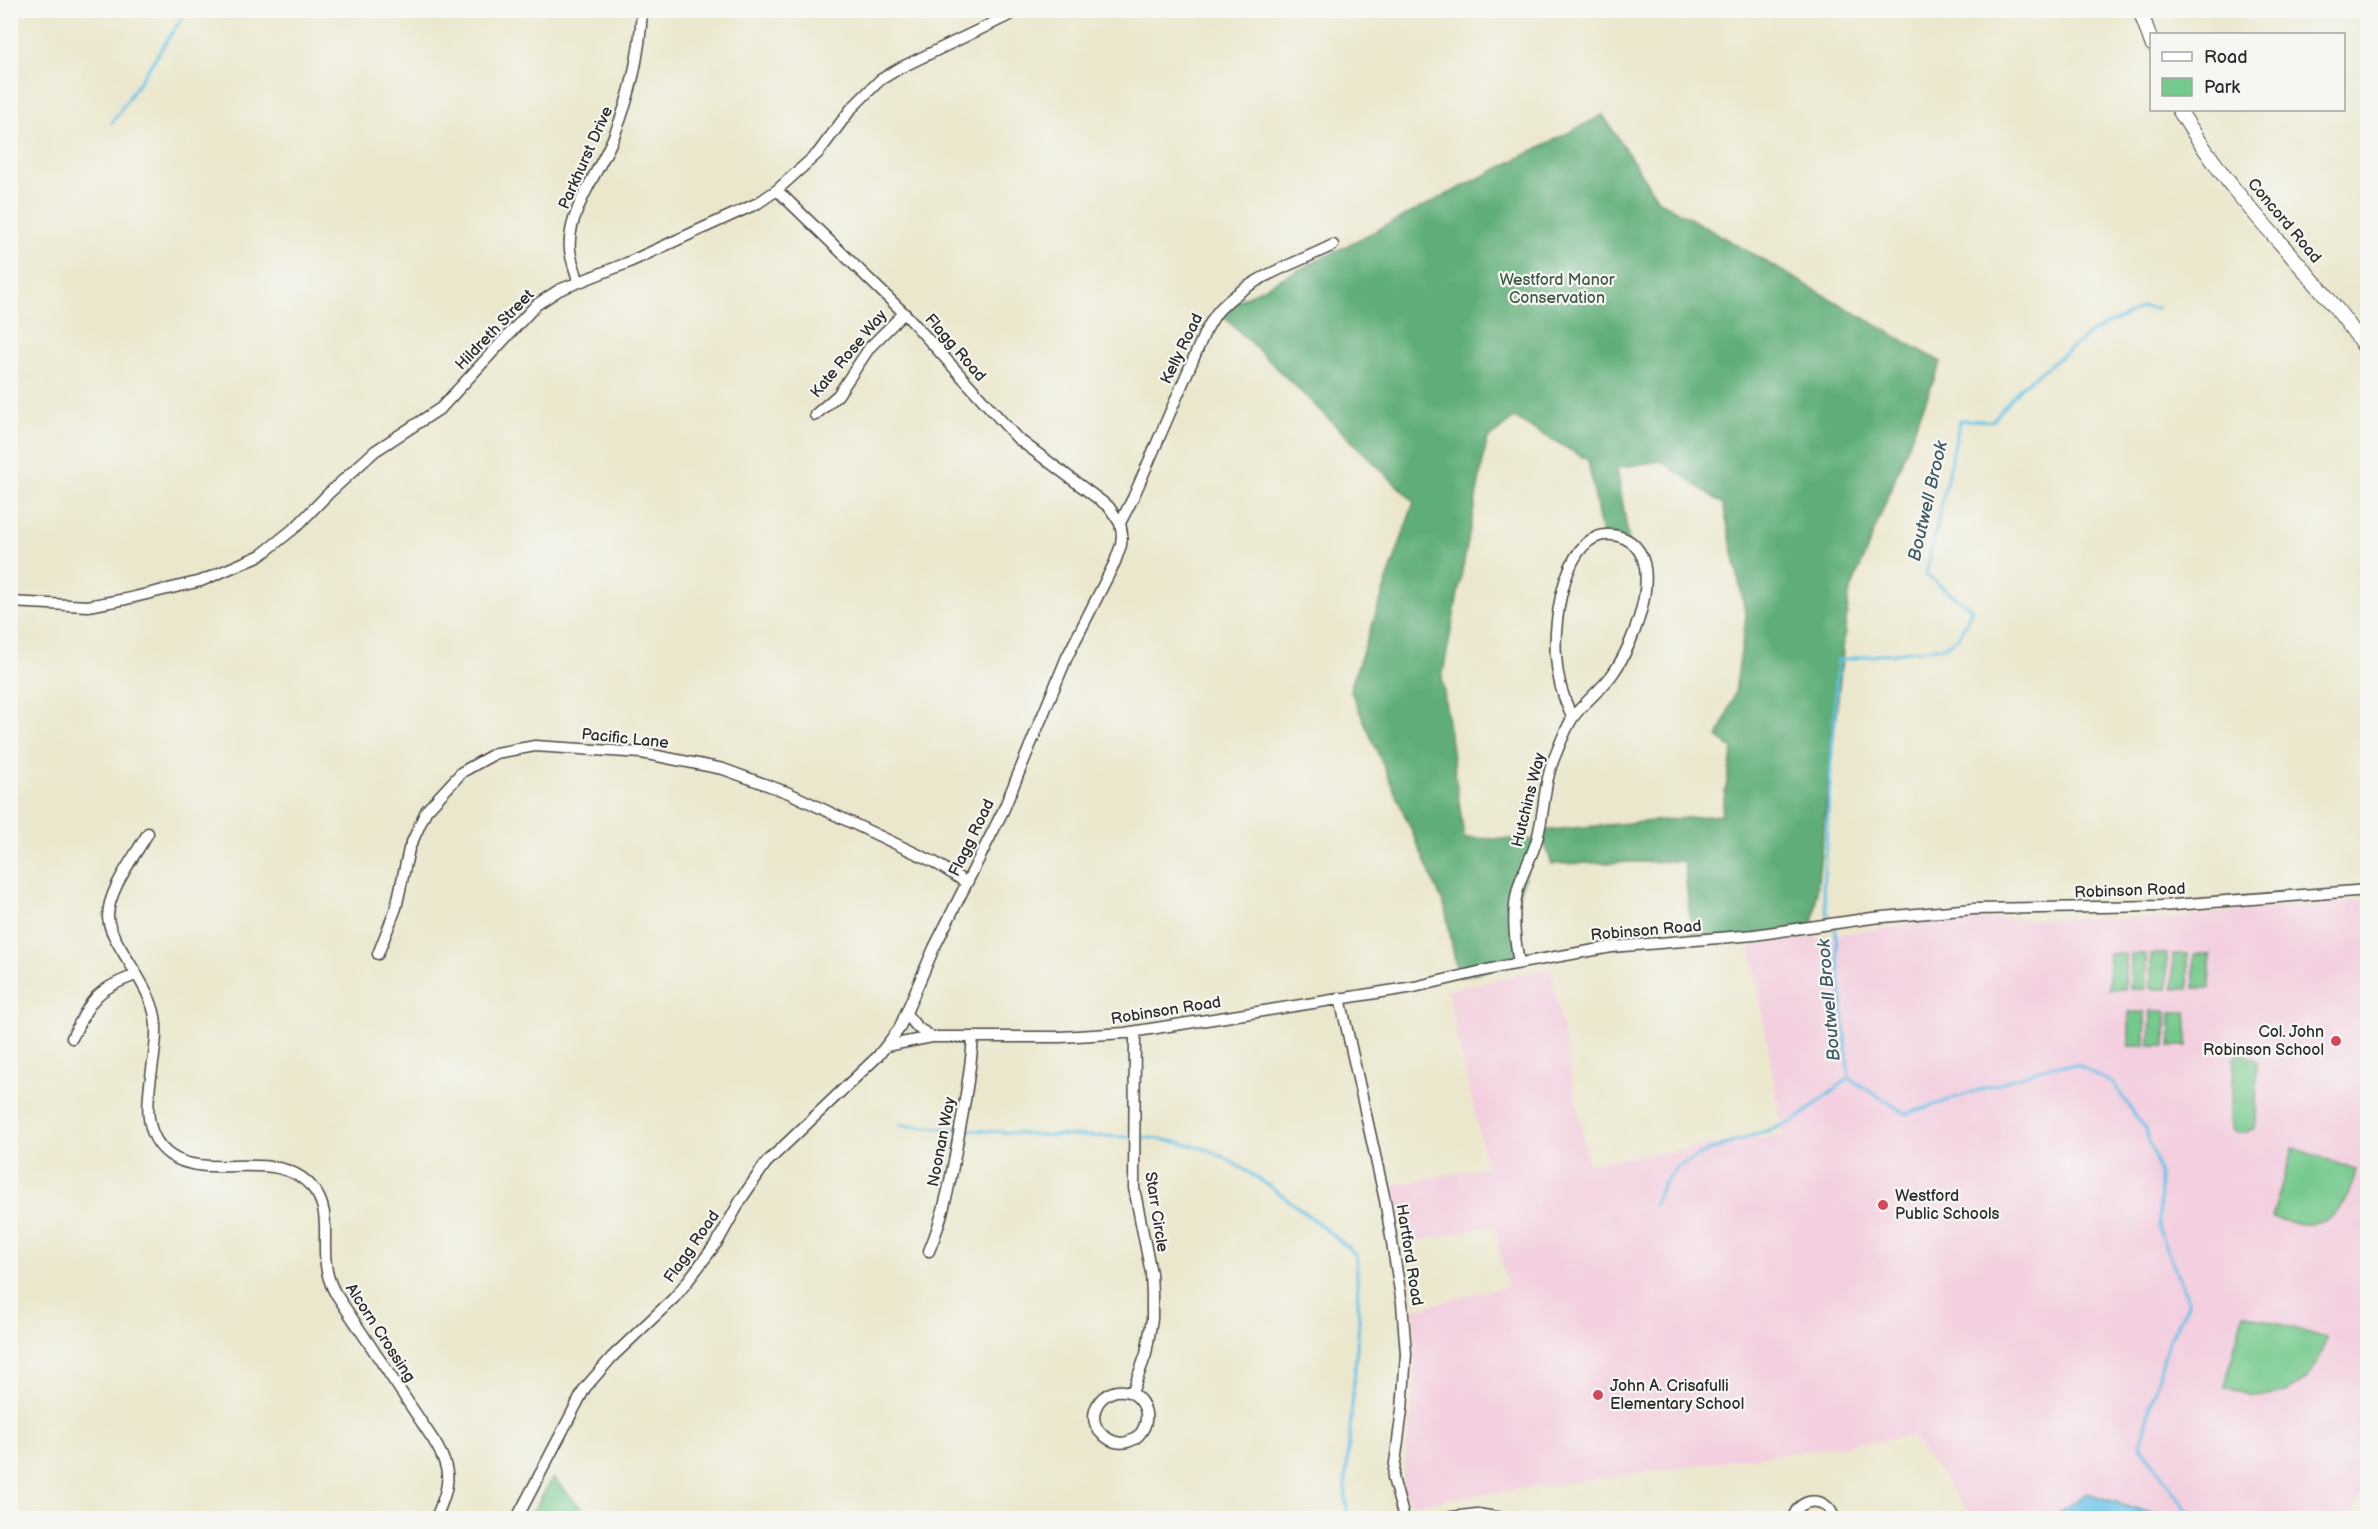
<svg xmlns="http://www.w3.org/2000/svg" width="2378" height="1529" viewBox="0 0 2378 1529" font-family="'Balsamiq Sans',sans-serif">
<rect width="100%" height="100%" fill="#f6f6f2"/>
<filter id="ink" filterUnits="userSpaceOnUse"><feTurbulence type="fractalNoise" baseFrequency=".0167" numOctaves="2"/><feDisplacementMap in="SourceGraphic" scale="12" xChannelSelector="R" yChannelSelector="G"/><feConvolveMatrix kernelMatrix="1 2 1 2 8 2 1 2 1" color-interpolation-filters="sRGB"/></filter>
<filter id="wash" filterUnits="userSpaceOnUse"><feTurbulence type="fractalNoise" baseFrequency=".008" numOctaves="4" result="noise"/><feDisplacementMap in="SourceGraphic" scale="24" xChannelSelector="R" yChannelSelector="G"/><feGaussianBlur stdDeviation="1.35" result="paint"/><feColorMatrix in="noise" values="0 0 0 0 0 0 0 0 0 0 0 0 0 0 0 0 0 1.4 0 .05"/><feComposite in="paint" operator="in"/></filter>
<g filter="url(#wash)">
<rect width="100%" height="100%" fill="#ebe7cd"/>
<path fill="#f3cfdf" d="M2367,900L2368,1469L2352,1518H1974L1911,1436L1411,1504L1402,1488L1415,1379L1414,1309L1507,1286L1494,1225L1407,1243L1394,1185L1487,1167L1447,990L1551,968L1588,1163L1783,1135L1751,946L1935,921L1993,919L2178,918L2253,909Z"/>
<path fill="#74c98d" stroke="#507a5c" stroke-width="1.5" d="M2109,954H2125V989H2109Z
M2131,954H2146V989H2130Z
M2151,954H2167V989H2151Z
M2173,954H2188V989H2173Z
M2194,954H2210V988H2194Z
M2151,1011H2166V1046H2150Z
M2129,1012H2145V1046H2129Z
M2171,1012H2187V1046H2171Z
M2241,1053L2255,1059L2257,1063L2256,1121L2254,1129C2246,1134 2241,1135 2233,1131L2230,1120V1110L2233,1090L2234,1060L2236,1056Z
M2293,1148L2356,1170C2344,1221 2321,1234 2272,1217Z
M2243,1313L2326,1338C2318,1373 2296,1398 2257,1396C2246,1395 2235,1390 2225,1387Z
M553,1478L591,1518H529Z"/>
<path fill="#5fad78" stroke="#456c52" stroke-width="1.5" d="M1603,115L1658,200L1941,362L1849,595L1813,927L1692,941L1684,861L1552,864L1540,831L1721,815L1733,749L1718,738L1735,693L1746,616L1723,504L1661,461L1617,468L1629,542L1602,536L1588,460L1514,418L1487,440L1442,678L1464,838L1537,840L1514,909L1519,963L1458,977L1445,908L1350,689L1414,502L1218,311Z"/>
<path fill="#68c3e6" stroke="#4a7788" stroke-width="1.5" d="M2087,1493L2166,1518H2051Z"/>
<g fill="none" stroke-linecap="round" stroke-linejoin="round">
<path stroke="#68c3e6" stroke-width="3" d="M112,123L182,18L185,10
M1831,920L1827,913L1823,889L1838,660L1943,647L1959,637L1972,609L1926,575L1960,420L1992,421L2020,388L2092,332L2143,307L2158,308
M1835,926L1849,1078L1907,1114L2054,1065H2079L2114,1084L2146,1131L2160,1174L2159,1231L2189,1302L2168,1342L2140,1445L2193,1518
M900,1125L1042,1135L1132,1137
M1138,1137C1158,1138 1202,1145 1219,1155C1268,1181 1313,1219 1356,1254L1359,1322L1345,1489L1348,1518
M1654,1205L1663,1185L1677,1167L1710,1150L1793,1122L1849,1078"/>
</g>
</g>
<g filter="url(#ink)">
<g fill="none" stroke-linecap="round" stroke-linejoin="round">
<defs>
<path id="minor" d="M578,281C576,271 571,261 570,250C566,213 601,169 614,136C631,95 640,54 642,10
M815,415L838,395L870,347L904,313
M1120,523L1133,498L1205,332C1210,324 1214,315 1220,309C1250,277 1295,264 1333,245
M10,602L88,606L126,599L201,581L261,555L297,526L329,493L375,451L441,408L536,305L559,290L627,263L758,203L777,190L818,153L851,109L880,80L900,68L1020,10
M148,833C135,856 107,891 108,918C109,929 115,938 120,947C133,970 155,998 156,1025C159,1066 129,1125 170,1155C208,1182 277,1146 312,1187C332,1210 322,1237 326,1265C327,1274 330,1283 334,1291L434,1441C454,1473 449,1486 436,1518
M378,954L396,908L409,849L426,811L462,772L496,753L535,746L642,753L723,769L789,793L934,862L967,883
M1519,963C1514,936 1511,908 1520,882C1526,865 1536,849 1539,831C1545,806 1544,781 1555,756C1560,744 1565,730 1572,719C1581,704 1603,689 1614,672C1634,643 1672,551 1618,536C1565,522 1553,622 1556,656C1557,678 1563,698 1572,717
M1340,998L1385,1200L1402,1303L1406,1354L1402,1410L1393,1478L1404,1518
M906,1014L918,1028L932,1037
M72,1038C91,1000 94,990 136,975
M886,1046L932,1037H1061L1125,1033L1414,987L1504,966L1612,947L1754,935L1872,918L1973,909L2161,906L2368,890
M929,1251C945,1213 952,1173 959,1134C965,1101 971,1070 973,1037
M1132,1393C1164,1414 1136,1457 1107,1438C1079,1421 1101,1381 1132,1393L1146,1354L1152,1319V1294L1151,1273L1134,1188L1135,1032
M517,1518L585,1388L612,1357L674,1298L687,1282L718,1241L742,1198L766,1163L878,1056L899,1029L934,948L1003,811L1067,657L1115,562L1121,545L1122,534L1120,523L1109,507L1017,438L908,317L777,190
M1445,1518L1477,1514L1502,1518
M1793,1518C1799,1496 1828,1496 1834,1518"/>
<path id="secondary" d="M2140,10L2152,44
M2179,110C2196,137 2214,163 2234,189C2278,243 2329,293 2368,352"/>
</defs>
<use href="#minor" stroke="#484743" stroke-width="13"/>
<use href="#secondary" stroke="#484743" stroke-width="16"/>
<use href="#minor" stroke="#fff" stroke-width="10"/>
<use href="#secondary" stroke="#fff" stroke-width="14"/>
</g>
</g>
<g fill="#d1495b" stroke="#f6f6f2" stroke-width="2">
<circle cx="2336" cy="1041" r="6"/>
<circle cx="1883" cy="1205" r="6"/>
<circle cx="1598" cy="1395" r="6"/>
</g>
<g text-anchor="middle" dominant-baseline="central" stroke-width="4.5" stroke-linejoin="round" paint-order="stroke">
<g font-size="16" fill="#2b2b2b" stroke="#f6f6f2">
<text transform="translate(586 158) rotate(-66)">Parkhurst Drive</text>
<text transform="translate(2284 221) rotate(50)">Concord Road</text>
<text transform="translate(495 330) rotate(-46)">Hildreth Street</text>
<text transform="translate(955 348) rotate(49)">Flagg Road</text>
<text transform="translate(1182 349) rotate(-64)">Kelly Road</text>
<text transform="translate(849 354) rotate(-50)">Kate Rose Way</text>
<text transform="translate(625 739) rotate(6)">Pacific Lane</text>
<text transform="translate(1529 800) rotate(-76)">Hutchins Way</text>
<text transform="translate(972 838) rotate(-64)">Flagg Road</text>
<text transform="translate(2130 891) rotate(-2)">Robinson Road</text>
<text transform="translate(1646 931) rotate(-5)">Robinson Road</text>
<text transform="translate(1166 1011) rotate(-9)">Robinson Road</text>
<text transform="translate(942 1142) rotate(-79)">Noonan Way</text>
<text transform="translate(1156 1212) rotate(81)">Starr Circle</text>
<text transform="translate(692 1247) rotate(-55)">Flagg Road</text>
<text transform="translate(1409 1255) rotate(81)">Hartford Road</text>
<text transform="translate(380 1333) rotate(57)">Alcorn Crossing</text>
</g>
<g font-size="16" fill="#415a48" stroke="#f6f6f2">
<text x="1557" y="280">Westford Manor<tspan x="1557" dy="18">Conservation</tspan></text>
</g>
<g font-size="16" fill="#2b2b2b" stroke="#f6f6f2" text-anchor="start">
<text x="2324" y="1032" text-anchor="end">Col. John<tspan x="2324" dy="18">Robinson School</tspan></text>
<text x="1895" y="1196">Westford<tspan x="1895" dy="18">Public Schools</tspan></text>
<text x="1610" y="1386">John A. Crisafulli<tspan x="1610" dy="18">Elementary School</tspan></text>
</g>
<g font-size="18" font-style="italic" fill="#3d5963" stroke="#f6f6f2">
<text transform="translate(1928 501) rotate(-77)">Boutwell Brook</text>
<text transform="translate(1829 1000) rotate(-95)">Boutwell Brook</text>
</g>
</g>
<rect width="2378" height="1529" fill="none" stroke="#f6f6f2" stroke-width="36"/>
<rect x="2150" y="33" width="195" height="78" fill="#f6f6f2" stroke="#a5a5a2" stroke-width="1.5"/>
<rect x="2162" y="52" width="30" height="9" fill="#ffffff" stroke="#a5a5a2" stroke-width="1.5"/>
<text x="2204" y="63" font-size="18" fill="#2b2b2b">Road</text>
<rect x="2162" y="78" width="30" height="18" fill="#74c98d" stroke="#a5a5a2" stroke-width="1.5"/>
<text x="2204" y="93" font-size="18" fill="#2b2b2b">Park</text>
</svg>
